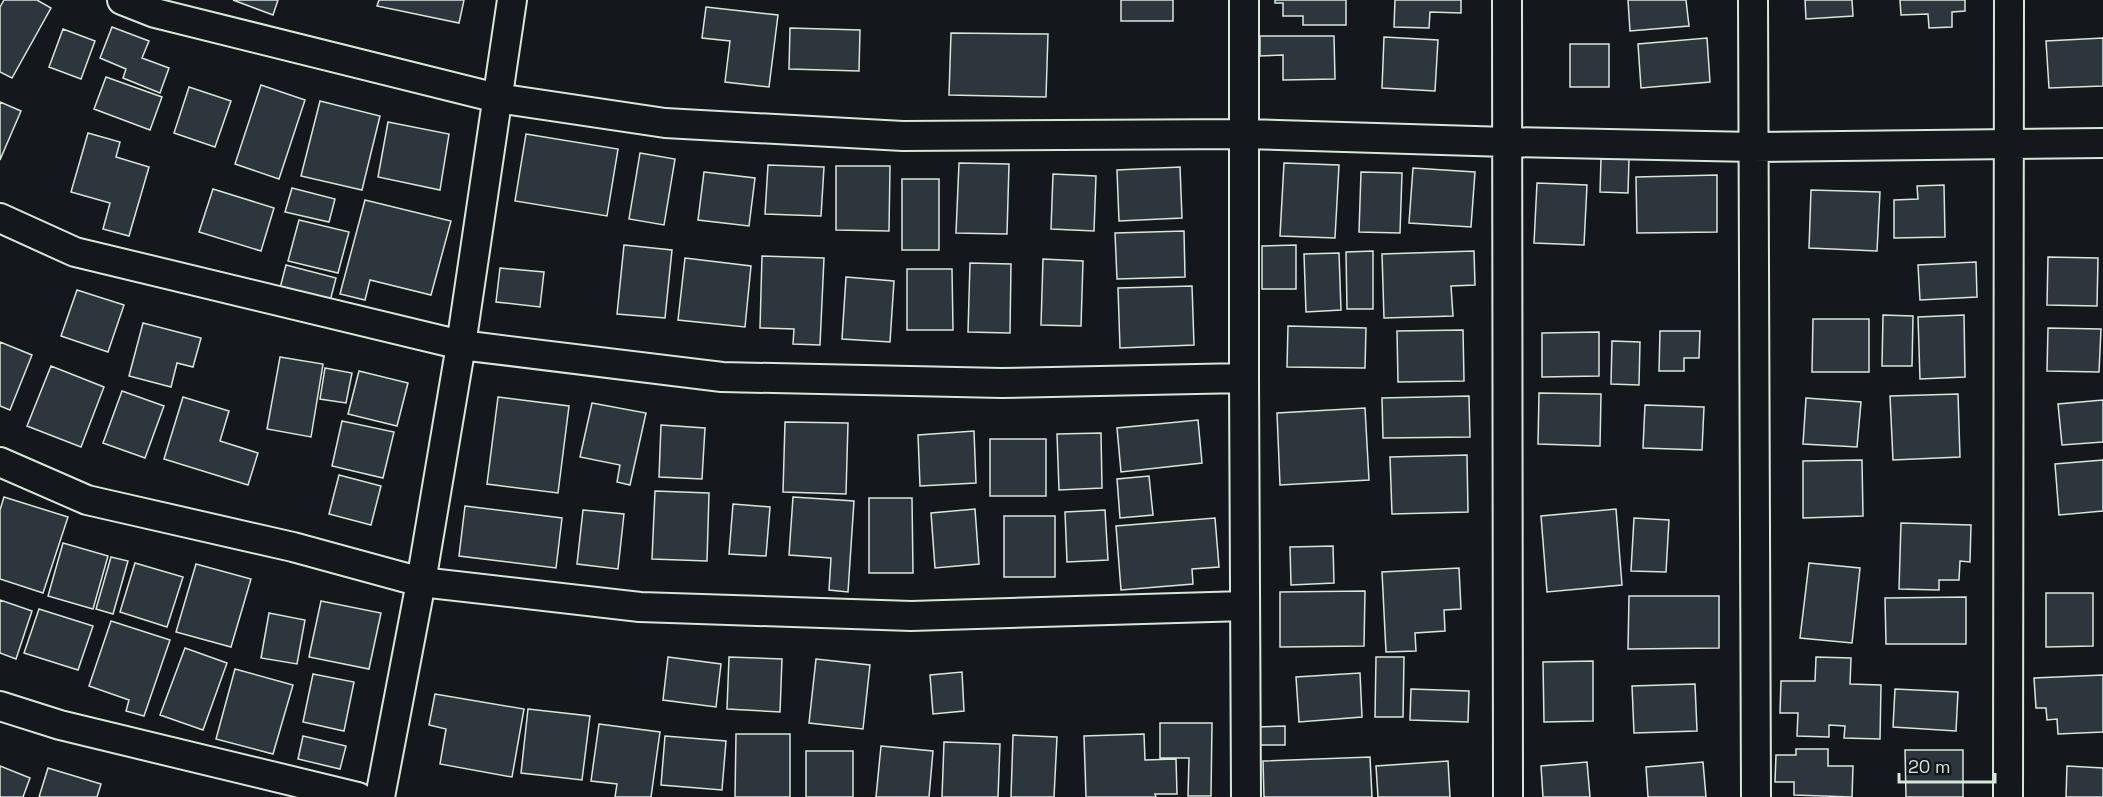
<svg xmlns="http://www.w3.org/2000/svg" width="2103" height="797" viewBox="0 0 2103 797" font-family="'Space Grotesk',sans-serif">
<rect width="100%" height="100%" fill="#14181c"/>
<path fill="#2c363c" stroke="#d8e6dc" stroke-width="1.5" d="M4,0H37L51,8L12,78L0,72V7Z
M233,0H278L273,15Z
M379,0H464L459,23L377,6Z
M1121,0H1173V21H1121Z
M1275,0H1346V25H1303V16H1283V3H1275Z
M1395,0H1461V13L1430,12L1429,28L1394,27Z
M1628,0H1686L1689,26L1630,31Z
M1805,0H1852L1853,16L1806,19Z
M1900,0H1965V11L1952,12V27L1929,28L1928,14L1901,15Z
M706,7L778,15L769,87L725,82L730,41L702,38Z
M112,27L149,41L142,58L169,68L160,93L123,78L126,69L100,58Z
M790,28L860,30L859,71L789,69Z
M63,29L95,41L81,79L49,67Z
M951,33L1048,34L1046,97L949,95Z
M1260,36H1334L1335,79L1283,80V55L1260,56Z
M1384,37L1438,40L1435,91L1382,88Z
M1707,38L1710,82L1641,88L1638,44Z
M2103,38V86L2049,88L2046,41Z
M1570,44H1609V87H1570Z
M106,77L162,97L150,130L94,109Z
M261,85L305,100L279,179L235,164Z
M189,87L231,101L215,147L174,133Z
M320,101L380,116L362,190L301,176Z
M0,102L21,111L0,160Z
M388,122L449,134L440,190L378,177Z
M88,133L120,142L116,157L149,167L129,236L103,229L110,203L71,192Z
M526,134L618,149L607,216L515,201Z
M640,153L675,159L664,225L629,219Z
M1601,159H1629L1628,193L1600,192Z
M959,163L1009,164L1007,234L956,233Z
M1284,163L1339,165L1335,238L1280,236Z
M768,165L824,167L821,216L765,214Z
M836,166H890L889,231L836,230Z
M1180,167L1182,218L1119,221L1117,170Z
M1413,168L1475,172L1471,227L1409,223Z
M704,172L755,178L749,226L698,220Z
M1361,172L1402,173L1400,233L1359,232Z
M1053,174L1096,176L1094,231L1051,229Z
M1717,175V232L1637,233L1636,177Z
M902,179H939V250H902Z
M1537,183L1587,185L1584,245L1534,243Z
M1944,185L1945,237L1894,238V200L1918,199L1917,186Z
M292,188L335,199L329,222L285,212Z
M213,189L274,208L261,251L199,232Z
M1811,190L1880,192L1877,251L1809,248Z
M365,200L451,221L431,295L370,280L365,300L340,294Z
M299,220L349,232L338,273L288,261Z
M1184,231L1185,277L1117,279L1115,233Z
M624,245L672,250L665,318L617,314Z
M1296,245V289H1262V246Z
M1373,251V309H1347L1346,252Z
M1474,251L1475,285L1451,286L1453,316L1384,318L1382,254Z
M1339,253L1341,310L1306,312L1304,254Z
M762,256L824,258L820,345L793,344L794,329L760,328Z
M2048,257L2098,258L2097,306L2047,305Z
M685,258L751,266L745,327L678,320Z
M1043,259L1083,261L1081,326L1041,325Z
M1976,262L1977,297L1920,300L1918,265Z
M970,263L1011,264L1010,333L968,332Z
M286,265L336,278L329,305L279,292Z
M500,268L544,272L540,307L496,302Z
M907,269H952L953,330H907Z
M846,277L894,281L890,342L842,339Z
M1192,286L1194,345L1120,348L1118,288Z
M77,290L124,305L108,352L61,336Z
M1883,315L1913,316L1912,366H1882Z
M1964,315L1965,377L1920,379L1918,317Z
M1813,319H1869V372H1812Z
M143,323L201,338L193,367L177,363L171,387L129,376Z
M1288,326L1366,328L1365,368L1287,367Z
M2048,328L2101,329L2099,372L2047,371Z
M1463,330L1464,381L1398,382L1397,331Z
M1660,331H1700L1699,358H1684V371H1659Z
M1599,332V376L1542,377V333Z
M1612,341L1640,342L1639,385L1611,384Z
M0,342L32,355L10,410L0,406Z
M280,357L323,364L311,437L267,429Z
M51,366L104,387L81,447L27,426Z
M325,368L352,373L346,403L320,399Z
M359,371L408,383L397,426L348,414Z
M122,391L164,406L145,458L103,443Z
M1539,393L1601,394L1600,446L1538,444Z
M1958,394L1960,457L1893,460L1890,396Z
M1469,396L1470,437L1383,438L1382,398Z
M183,397L229,411L220,441L258,453L248,485L164,459Z
M498,397L569,406L558,493L487,484Z
M1806,398L1861,402L1857,447L1803,444Z
M2103,400V442L2062,445L2058,404Z
M592,403L646,413L630,485L617,482L620,465L580,457Z
M1645,405L1704,407L1702,450L1643,448Z
M1365,408L1369,480L1280,485L1277,413Z
M1198,420L1202,463L1121,472L1117,428Z
M342,421L394,432L383,478L332,466Z
M785,422L848,423L846,494L783,492Z
M661,425L705,428L702,479L659,477Z
M974,431L976,483L920,486L918,435Z
M1101,433L1102,488L1059,490L1057,434Z
M990,439H1046V496H990Z
M1467,455L1468,512L1392,514L1390,457Z
M1862,460L1863,516L1803,518V461Z
M2103,460V511L2059,515L2055,464Z
M339,475L381,486L371,525L329,514Z
M1149,476L1153,515L1120,518L1117,479Z
M655,491L709,493L707,561L652,559Z
M4,497L68,517L43,593L0,579V510Z
M793,497L854,501L848,592L829,590L831,558L789,555Z
M869,498H912L913,573H869Z
M733,504L770,507L766,556L729,554Z
M465,506L562,518L556,568L459,556Z
M975,509L979,564L935,568L931,513Z
M1616,509L1622,585L1547,592L1541,516Z
M583,510L624,514L618,569L577,564Z
M1105,510L1108,560L1067,562L1065,512Z
M1004,516H1055V577H1004Z
M1215,518L1219,567L1192,569L1193,584L1121,590L1116,526Z
M1634,518L1669,520L1666,572L1631,571Z
M1901,523L1971,525L1970,562L1960,561L1959,580H1939V590L1899,589Z
M63,543L108,556L93,609L48,596Z
M1333,546L1334,583L1291,585L1290,547Z
M111,557L128,561L113,614L96,609Z
M135,563L183,577L167,627L120,612Z
M1809,563L1860,568L1852,643L1800,638Z
M196,564L251,579L231,647L176,632Z
M1459,568L1461,609L1444,610L1445,631L1415,633L1416,651L1386,652L1382,572Z
M1365,591L1364,646L1280,647V592Z
M2046,593H2093V646L2046,647Z
M1629,596H1719V648L1628,649Z
M1966,597V644H1886L1885,598Z
M0,600L32,611L16,659L0,653Z
M321,601L381,613L369,669L309,657Z
M39,609L93,626L78,670L24,653Z
M269,613L305,620L297,664L261,658Z
M111,621L170,640L144,716L126,711L129,700L89,686Z
M185,648L227,663L203,730L160,715Z
M668,657L721,664L716,707L663,700Z
M729,657L782,659L780,712L727,709Z
M1376,657H1404L1403,717H1375Z
M1816,657L1851,658L1850,684L1881,685L1880,739L1844,738L1845,726L1829,725V737L1797,736L1798,713H1780L1781,681H1815Z
M816,659L870,665L863,729L809,723Z
M1593,661V721L1544,722L1543,662Z
M235,669L293,685L273,754L216,739Z
M962,672L964,711L933,714L930,675Z
M1360,673L1362,717L1299,722L1296,677Z
M313,674L354,682L344,731L303,722Z
M2103,675V732L2058,734L2057,719L2047,720L2046,708H2036L2034,678Z
M1695,684L1697,731L1634,733L1632,686Z
M1411,689L1469,691L1468,722L1410,720Z
M1895,689L1958,692L1956,731L1893,727Z
M435,694L524,709L512,777L440,764L446,729L429,725Z
M528,709L590,716L582,780L521,773Z
M1160,723H1212L1211,796H1188L1189,758H1160Z
M599,724L660,732L651,797H615L617,784L591,781Z
M1285,726V745H1256V727Z
M736,734H790V797H735Z
M1144,734L1145,760L1176,759L1177,794H1155L1156,797H1086L1084,736Z
M1013,735L1057,737L1054,797H1011Z
M303,736L346,746L340,769L298,759Z
M665,736L726,741L722,790L661,785Z
M944,742L1000,744L998,797H942Z
M881,746L933,751L929,797H876Z
M1796,749H1828V766H1853L1852,797L1794,795V782H1775L1776,755H1796Z
M1905,750H1963V797H1906Z
M806,751H853V797H806Z
M1370,757L1372,797H1264L1263,761Z
M1448,761L1450,797H1378L1376,766Z
M1587,762L1590,797H1543L1541,766Z
M1703,762L1706,797H1648L1646,767Z
M0,766L30,778L23,797H0Z
M2067,766L2103,768V797H2066Z
M48,768L101,784L97,797H39Z"/>
<g fill="none" stroke-linecap="round" stroke-linejoin="round">
<defs>
<path id="street" d="M122,0L155,13L497,98L665,123L903,136L1244,134L1507,142L1753,147L2103,143
M1244,0V378L1246,797
M1507,0L1508,797
M1753,0L1756,797
M0,218L75,252L461,345L722,377L1002,383L1244,378
M0,462L87,500L293,547L421,582L640,607L911,616L1245,606
M0,706L60,725L358,797
M380,797L421,582L461,345L512,0
M2008,797L2009,0"/>
</defs>
<use href="#street" stroke="#d8e6dc" stroke-width="32"/>
<use href="#street" stroke="#14181c" stroke-width="28"/>
</g>
<path d="M1899 773v9h96v-9" fill="none" stroke="#d8e6dc" stroke-width="3"/>
<text x="1908" y="773" font-size="18" fill="#d8e6dc" stroke="#14181c" stroke-width="4.5" paint-order="stroke">20 m</text>
</svg>
